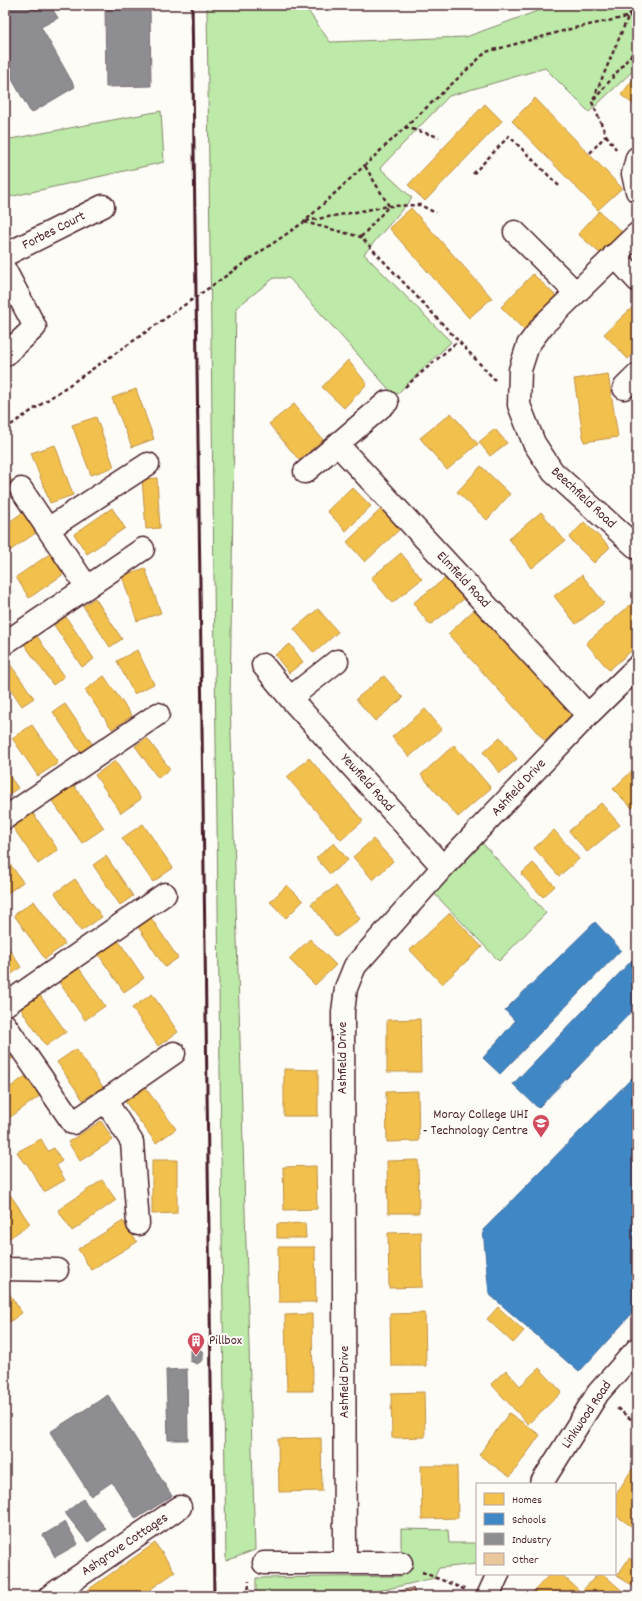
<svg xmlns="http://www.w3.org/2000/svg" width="642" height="1601" viewBox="0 0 642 1601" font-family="Dekko,sans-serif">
<rect width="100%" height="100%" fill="#fdfcf7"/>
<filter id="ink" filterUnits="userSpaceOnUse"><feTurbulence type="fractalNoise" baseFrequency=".025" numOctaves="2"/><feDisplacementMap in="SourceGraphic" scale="8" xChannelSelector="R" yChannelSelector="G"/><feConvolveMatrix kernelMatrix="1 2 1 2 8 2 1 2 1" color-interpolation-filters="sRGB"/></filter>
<g filter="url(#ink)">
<path fill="#bdeaa8" stroke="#84846a" d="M207,5H304L330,42L466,37L554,5H637V67L589,112L545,68L449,96L380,168L412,198L364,254L451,342L395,396L289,278H274L236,308L230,700L255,1550L226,1561Z
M161,111L164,162L5,198V140Z
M475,835L546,913L499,961L427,886Z
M401,1529L448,1530L449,1543H477V1564L439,1568L434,1578L358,1596H256V1578L401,1576Z"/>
<path fill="#f2c14e" stroke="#c09044" d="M637,74V107L621,95Z
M535,98L622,188L598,210L512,121Z
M485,104L502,121L425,201L408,185Z
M411,208L492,298L469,318L389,228Z
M599,211L623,233L603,256L578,234Z
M533,274L557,297L524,330L501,307Z
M637,303V350L628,359L604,334Z
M348,360L367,384L344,408L322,387Z
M608,374L618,437L584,442L574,379Z
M136,389L154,439L132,447L112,398Z
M294,404L323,440L299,460L269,424Z
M451,413L478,444L447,470L420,438Z
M96,417L114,467L91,475L72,425Z
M495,429L507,443L490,456L479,442Z
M55,445L73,495L50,503L31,453Z
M481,466L510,494L487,520L457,492Z
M5,471L15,486L5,493Z
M157,478L160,528L146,529L142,479Z
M352,487L371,506L346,531L327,511Z
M112,508L125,528L87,554L74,534Z
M381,509L400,529L365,562L347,542Z
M26,510L40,530L5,554V525Z
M541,512L565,541L532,568L509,539Z
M584,522L610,547L594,563L569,538Z
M54,551L68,571L29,598L16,577Z
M401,553L422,579L392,603L371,578Z
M145,568L161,613L137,621L122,576Z
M582,575L604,603L576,624L554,596Z
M447,577L464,599L430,625L413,603Z
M95,598L122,639L110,647L83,606Z
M5,600L11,609L5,614Z
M636,600L637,646L609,670L586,643Z
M476,608L573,715L545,741L448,634Z
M318,609L338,632L314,653L294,629Z
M66,617L94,659L82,667L54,625Z
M37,636L64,677L53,685L24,644Z
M290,644L303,662L289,673L275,655Z
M137,650L154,684L134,694L117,661Z
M5,657L34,698L22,706L5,681Z
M104,676L132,716L112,729L85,690Z
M384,676L403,698L375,721L356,699Z
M65,704L93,745L81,753L53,712Z
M425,709L442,729L409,757L392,737Z
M32,725L58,763L38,776L12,738Z
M500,737L517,759L500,773L483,752Z
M147,738L170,769L158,778L135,746Z
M454,745L491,788L458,817L421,775Z
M309,758L363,821L341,840L287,777Z
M115,761L141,799L121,813L95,775Z
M637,766V804L632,808L613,789Z
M5,770L18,788L5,797Z
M72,783L104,828L82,843L50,798Z
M601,803L620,825L587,852L569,831Z
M32,812L58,850L38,864L12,826Z
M143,824L173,868L153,882L122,838Z
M554,830L579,859L559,876L534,848Z
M373,839L393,861L373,880L353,857Z
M334,843L348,860L330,874L316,858Z
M106,856L133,896L120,905L93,865Z
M5,857L23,882L5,895Z
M533,863L555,886L543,897L521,874Z
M75,879L102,917L81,931L55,893Z
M287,885L303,901L286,918L270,902Z
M336,886L360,919L336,937L311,904Z
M34,901L65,944L45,959L14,915Z
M450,913L482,947L442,984L410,950Z
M151,918L178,958L165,967L138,927Z
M310,939L336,965L315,985L289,959Z
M118,940L144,978L124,992L98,954Z
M5,943L21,967L5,979Z
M79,968L105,1006L85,1020L59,982Z
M39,994L66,1032L46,1046L20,1008Z
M152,994L178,1032L158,1046L132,1008Z
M420,1019L421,1072H387V1020Z
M5,1046L13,1058L5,1063Z
M76,1049L103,1087L83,1100L57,1062Z
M284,1069L318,1070V1116H284Z
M27,1075L41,1095L5,1121V1091Z
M144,1086L176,1129L156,1143L124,1100Z
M418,1091L419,1141L387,1142L386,1092Z
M101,1121L113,1140L80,1161L68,1142Z
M41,1139L48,1151L54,1148L62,1161L56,1165L65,1180L44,1192L26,1162L24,1163L17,1152Z
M152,1160H177V1213L152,1214Z
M418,1160L419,1213H388L387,1161Z
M316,1166L317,1209L284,1210L283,1167Z
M102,1180L116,1200L72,1231L58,1210Z
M5,1187L30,1224L5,1241Z
M123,1221L137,1242L91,1270L78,1249Z
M305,1223L306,1238H277V1224Z
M421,1232L422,1287L389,1288L388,1233Z
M278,1247H315L316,1302H279Z
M5,1287L22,1313L5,1325Z
M498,1307L524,1331L513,1343L487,1319Z
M425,1313L426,1366H391L390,1314Z
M312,1314L313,1391H287L285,1315Z
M539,1368L562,1392L528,1424L491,1384L506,1370L520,1386Z
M424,1392L425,1437L392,1438L391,1393Z
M509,1413L540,1435L510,1477L479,1455Z
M321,1438L322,1491L279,1492L278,1439Z
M636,1463L637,1464V1530L615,1515V1496Z
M421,1466H457L458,1518L422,1519Z
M155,1543L175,1572L141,1596H79Z
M629,1558L637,1563V1588L617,1576Z
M550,1574H561L581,1592L598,1574H603L628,1596H538L533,1592Z"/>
<path fill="#3f88c5" stroke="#426897" d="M595,922L621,950L500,1074L483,1058L515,1021L505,1010Z
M637,955V1006L538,1108L513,1084Z
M637,1073V1308L579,1372L489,1294L483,1230Z"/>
<path fill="#8d8d92" stroke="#796c73" d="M5,5H50L58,18L41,27L75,87L31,113L5,67Z
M105,5H150L151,86L106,87Z
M197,1347L203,1352V1360L197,1364L190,1361V1350Z
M187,1369L188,1440H168L166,1370Z
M108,1395L172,1496L136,1519L112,1482L91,1496L50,1432Z
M83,1499L106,1529L88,1542L65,1513Z
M65,1522L78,1544L55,1557L43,1535Z"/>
<path fill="#ebc79c" stroke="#4a1f2b" d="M413,1588L415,1596H378Z"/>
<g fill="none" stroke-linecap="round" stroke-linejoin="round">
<defs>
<path id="minor" d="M637,158L633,174L637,191
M515,232L576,293
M637,234L543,325L528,345L520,370L519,405L534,443L553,472L637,548
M5,255L103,206
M614,255L637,280
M5,270L35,327L5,355
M624,388L637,375
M338,445L588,715
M305,472L387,402
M21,489L87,587
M48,529L148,464
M5,643L143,549
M263,665L290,698L443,867
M290,698L337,661
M5,818L158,714
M5,1005L165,894
M5,1025L73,1123L174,1053
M105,1100L132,1142L138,1224
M5,1269L57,1270
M541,1484L598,1393L637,1349
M264,1563H401
M345,1563L343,1012L346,988L355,966L443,867L588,715L637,667
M50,1596L180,1507
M488,1596L498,1574"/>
</defs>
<use href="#minor" stroke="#4a1f2b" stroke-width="25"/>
<path stroke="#4a1f2b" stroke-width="2.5" stroke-dasharray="4 3" stroke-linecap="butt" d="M594,100L637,48
M405,127L439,137
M606,135L616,149
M590,153L606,135L592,102L628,17L635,5
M473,174L509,136L560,187
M306,221L389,206L420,205L436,213
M304,222L361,237L495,380
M361,237L389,206L365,166
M250,259L304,222L486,52L574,28L637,15
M405,387L458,341
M5,429L126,346
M617,1408L637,1424
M422,1572L466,1590
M248,1596L249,1581"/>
<use href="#minor" stroke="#fdfcf7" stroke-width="22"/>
<path stroke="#4a1f2b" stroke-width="3" d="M192,5L214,1596"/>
<path stroke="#4a1f2b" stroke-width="2.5" stroke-dasharray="4 3" stroke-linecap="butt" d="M126,346L250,259"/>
</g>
</g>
<defs>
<symbol id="university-pin" viewBox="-11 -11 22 30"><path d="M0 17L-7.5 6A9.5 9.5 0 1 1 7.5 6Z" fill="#d1495b" stroke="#fdfcf7"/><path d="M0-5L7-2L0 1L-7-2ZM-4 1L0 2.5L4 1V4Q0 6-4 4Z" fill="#fff"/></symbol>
<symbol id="building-pin" viewBox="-11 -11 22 30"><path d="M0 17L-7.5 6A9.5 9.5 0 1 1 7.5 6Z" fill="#d1495b" stroke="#fdfcf7"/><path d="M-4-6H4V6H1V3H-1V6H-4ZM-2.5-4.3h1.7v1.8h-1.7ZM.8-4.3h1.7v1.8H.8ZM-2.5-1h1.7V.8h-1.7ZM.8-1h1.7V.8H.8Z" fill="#fff"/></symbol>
</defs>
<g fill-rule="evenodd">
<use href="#university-pin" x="531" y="1113" width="20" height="27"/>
<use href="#building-pin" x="186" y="1331" width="20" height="27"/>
</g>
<g text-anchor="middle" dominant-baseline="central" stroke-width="4" stroke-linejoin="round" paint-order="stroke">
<g font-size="14" fill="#4a1f2b" stroke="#fdfcf7">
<text transform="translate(54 231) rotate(-27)">Forbes Court</text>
<text transform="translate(583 498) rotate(43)">Beechfield Road</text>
<text transform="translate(463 580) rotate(47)">Elmfield Road</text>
<text transform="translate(367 783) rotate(48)">Yewfield Road</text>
<text transform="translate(519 788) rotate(-47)">Ashfield Drive</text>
<text transform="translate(343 1058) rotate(-90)">Ashfield Drive</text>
<text transform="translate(345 1382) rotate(-90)">Ashfield Drive</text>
<text transform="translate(587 1415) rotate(-56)">Linkwood Road</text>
<text transform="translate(125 1545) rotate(-34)">Ashgrove Cottages</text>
</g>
<g font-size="14" fill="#4a1f2b" stroke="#fdfcf7" text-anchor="end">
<text x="528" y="1115">Moray College UHI<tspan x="528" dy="16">- Technology Centre</tspan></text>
<text x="209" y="1341" text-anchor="start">Pillbox</text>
</g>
</g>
<rect width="642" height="1601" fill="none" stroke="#fdfcf7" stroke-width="20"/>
<rect x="10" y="10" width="622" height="1581" fill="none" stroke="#4a1f2b" stroke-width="1.5" filter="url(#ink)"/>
<rect x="476" y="1483" width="140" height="92" fill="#fdfcf7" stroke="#b5a4a5"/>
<rect x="484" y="1493" width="20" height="12" fill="#f2c14e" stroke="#b5a4a5"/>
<text x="512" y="1503" font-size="12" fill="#4a1f2b">Homes</text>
<rect x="484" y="1513" width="20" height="12" fill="#3f88c5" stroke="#b5a4a5"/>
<text x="512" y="1523" font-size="12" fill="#4a1f2b">Schools</text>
<rect x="484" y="1533" width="20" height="12" fill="#8d8d92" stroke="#b5a4a5"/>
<text x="512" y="1543" font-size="12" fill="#4a1f2b">Industry</text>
<rect x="484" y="1553" width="20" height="12" fill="#ebc79c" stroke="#b5a4a5"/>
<text x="512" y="1563" font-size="12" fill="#4a1f2b">Other</text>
</svg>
